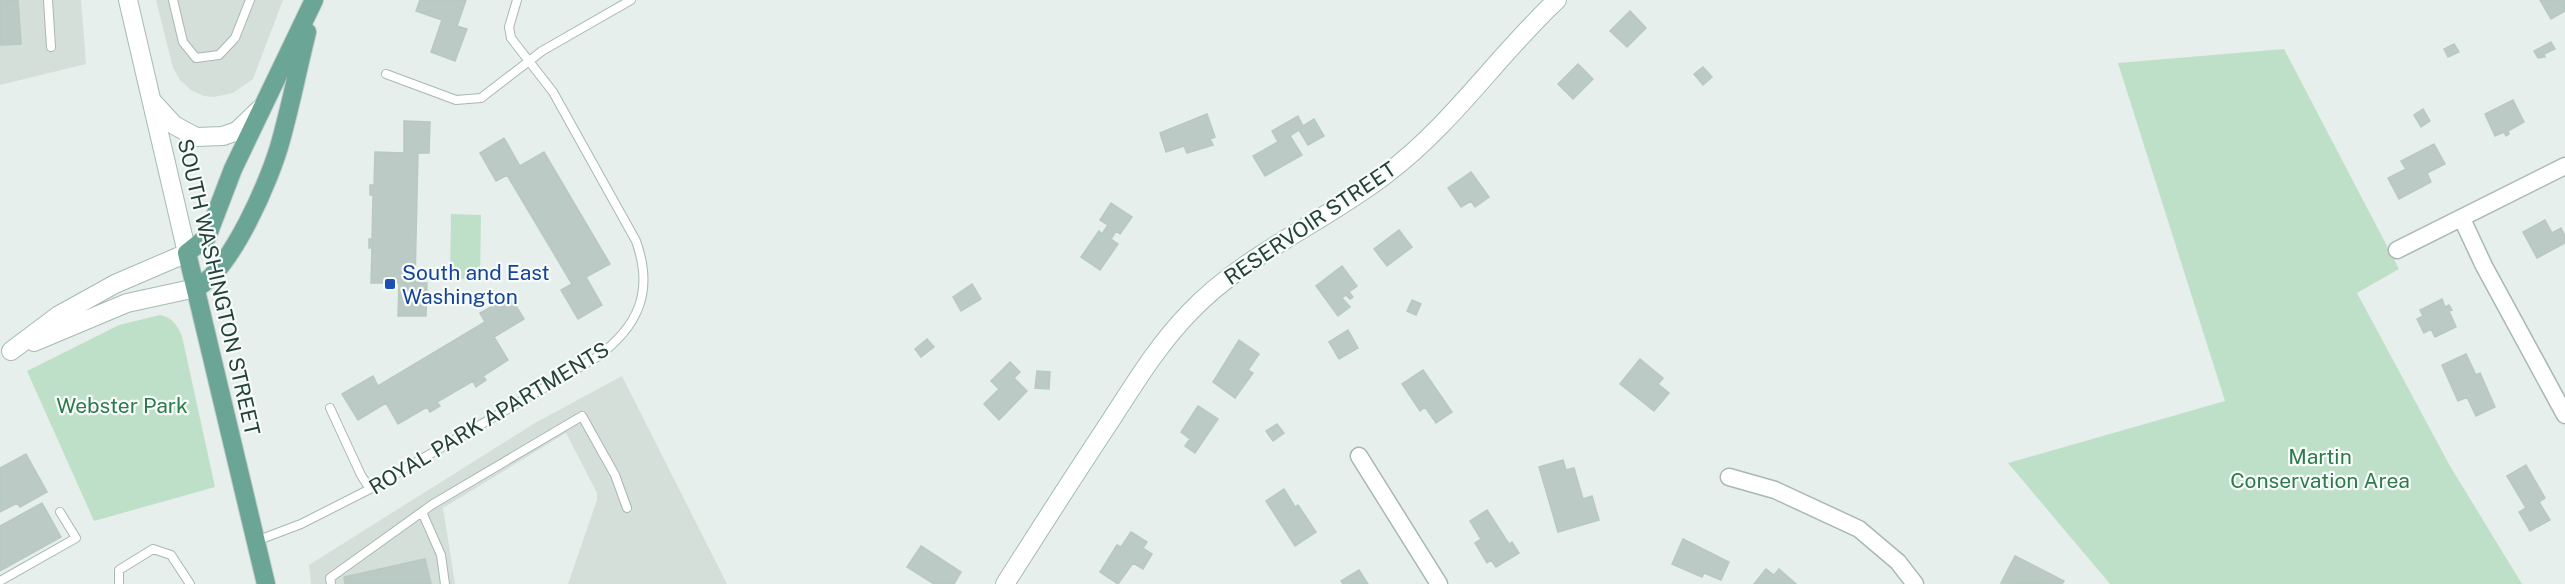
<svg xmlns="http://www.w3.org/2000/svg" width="2565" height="584" viewBox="0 0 2565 584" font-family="'Public Sans',sans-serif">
<rect width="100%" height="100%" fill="#e6efeb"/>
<path fill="#d4dfda" d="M0,0H81L86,64L0,85Z
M156,0H283L253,79L233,93L214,97L204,96L192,91L180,80L173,68Z
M622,376L727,584H568L597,500V493L566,433L443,508L455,584H311L309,565L535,423Z"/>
<path fill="#bfe0c8" d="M2284,49L2399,269L2357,293L2450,466L2522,584H2110L2008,463L2225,401L2118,63Z
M451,214L481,215L480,279H450Z
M160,315C173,318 176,324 182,336L215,487L94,521L27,371L119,325Z"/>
<path fill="#bbcac4" stroke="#b8c9c2" stroke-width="1.5" d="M0,0H18L21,44L0,45Z
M420,0H466L457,26L467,29L455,61L431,52L442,20L416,11Z
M2540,0H2565V11L2551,19Z
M1630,11L1646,28L1627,47L1610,31Z
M2551,42L2555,49L2544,54L2545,57L2538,58L2534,51Z
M2454,44L2459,52L2448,57L2444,49Z
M1578,64L1593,79L1573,99L1558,84Z
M1703,67L1712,77L1703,85L1694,74Z
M2513,100L2524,122L2508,131L2509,134L2506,136L2504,132L2495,136L2485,114Z
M2423,109L2430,121L2421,127L2414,115Z
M1207,114L1215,137L1210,139L1213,145L1187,153L1184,146L1166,152L1160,133Z
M1298,116L1303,126L1314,119L1324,136L1308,145L1299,130L1290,136L1302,155L1265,176L1253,156L1278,142L1272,131Z
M404,121L430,122L429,153H418L415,282L427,283L426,316H398L399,283H371L372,248H369V239H372L373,195H370V185H374L375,152L404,153Z
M504,138L520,166L544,152L610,264L586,277L602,305L578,319L561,290L572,284L507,175L496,181L480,153Z
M2434,144L2445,164L2427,173L2431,182L2399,199L2388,178L2406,169L2401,161Z
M1471,172L1489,197L1475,207L1471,201L1461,207L1448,188Z
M1111,203L1132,217L1120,234L1116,231L1111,239L1118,244L1100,270L1081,257L1099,231L1102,234L1108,225L1100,220Z
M2545,220L2552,233L2561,228L2565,236V243L2537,258L2523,232Z
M1399,230L1412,247L1387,266L1374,249Z
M1342,266L1357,286L1349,292L1353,297L1350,299L1346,295L1342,298L1350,307L1338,316L1316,286Z
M972,284L981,299L961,311L953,297Z
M510,296L524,319L494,337L508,360L483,376L486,380L476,387L473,381L437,402L440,406L430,412L427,407L398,424L386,403L358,420L342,394L373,376L378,386L485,322L480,313Z
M2442,299L2445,307L2449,305L2452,310L2449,311L2456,327L2435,337L2431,329L2424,333L2417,319L2423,316L2420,310Z
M1412,300L1421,304L1416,315L1407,311Z
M1348,330L1358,348L1339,359L1329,342Z
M927,339L934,347L921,357L915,349Z
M1239,340L1259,354L1248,370L1253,373L1235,398L1213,382Z
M2466,354L2476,375L2480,373L2495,407L2476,416L2467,397L2458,401L2442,365Z
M1640,359L1663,378L1658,384L1669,393L1654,411L1620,384Z
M1010,362L1020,372L1014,378L1027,391L999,420L984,404L999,389L991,381Z
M1423,370L1452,412L1436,423L1425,407L1420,411L1402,384Z
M1037,371L1050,372L1049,389L1035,388Z
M1198,406L1218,419L1195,453L1185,446L1190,439L1181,432Z
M1277,424L1284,433L1273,441L1266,431Z
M26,454L47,492L20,507L17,503L0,512V468Z
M1563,460L1566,470L1574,468L1583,499L1592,496L1599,520L1558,532L1539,467Z
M2526,465L2545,498L2539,502L2550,520L2530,531L2519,512L2526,508L2507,476Z
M1284,489L1295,507L1298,505L1316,532L1295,546L1266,501Z
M42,503L61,537L0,571V526Z
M1487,510L1509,544L1512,542L1519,553L1496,567L1491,560L1487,563L1475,543L1481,539L1470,521Z
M1131,532L1147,542L1143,548L1152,554L1143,569L1133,563L1118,584L1100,572L1117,545L1121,547Z
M1683,539L1729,562L1721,580L1704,573L1702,577L1672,564Z
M921,546L961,572L954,584H934L907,567Z
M2015,556L2064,581L2062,584L2001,583Z
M425,559L431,584H345L344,577Z
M1766,569L1774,575L1779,569L1796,584H1754Z
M1359,570L1368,584H1343L1341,581Z"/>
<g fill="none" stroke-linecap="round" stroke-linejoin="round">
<defs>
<path id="lane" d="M48,0L51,47
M173,0L183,42L196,58L219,55L235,38L250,0
M386,74L456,100L481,98L542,51L631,0
M330,408L361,475L370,489
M422,512L441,555L445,584
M256,541L301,524L370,489L597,357C639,326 654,291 636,241L553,92L511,38L509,27L517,0
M0,581L76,538L60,512
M119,584V570L153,549L171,555L190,584
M331,584L330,578L433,504L582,416L615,475L627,508"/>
<path id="street" d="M2462,219L2484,266L2565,415
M2397,250L2565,166
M1359,456L1439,584
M1729,477L1775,490L1859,529L1898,562L1915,584"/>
<path id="secondary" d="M153,102L174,125L196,137L223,136L237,131L261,108
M34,342L127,303L196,288
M11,351L59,315L115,284L187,253L128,0
M1005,584C1040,529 1075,474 1111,420C1135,383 1158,345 1189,313C1245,254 1321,224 1385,175C1452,125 1497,56 1557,0"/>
<path id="primary" d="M196,288C231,271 271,178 281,140C291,104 298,68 307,32
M266,584L187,253L207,237L233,169L314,0"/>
</defs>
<use href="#lane" stroke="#a8b8b2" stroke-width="10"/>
<use href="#street" stroke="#a8b8b2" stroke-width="19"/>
<use href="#secondary" stroke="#a4bbb3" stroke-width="20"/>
<use href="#primary" stroke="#c2cac8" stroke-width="20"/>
<use href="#lane" stroke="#fff" stroke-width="8"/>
<use href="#street" stroke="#fff" stroke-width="16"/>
<use href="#secondary" stroke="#fff" stroke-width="18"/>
<use href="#primary" stroke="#6aa596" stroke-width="18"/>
</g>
<rect fill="#1a4fb4" stroke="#f7fbf9" stroke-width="2" x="384" y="278" width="12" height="12" rx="3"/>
<g text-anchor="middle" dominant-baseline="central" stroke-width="4.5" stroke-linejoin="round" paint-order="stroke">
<g font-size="21" fill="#24423a" stroke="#f7fbf9">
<text transform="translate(1310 223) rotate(-34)">RESERVOIR STREET</text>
<text transform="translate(219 287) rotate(77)">SOUTH WASHINGTON STREET</text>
<text transform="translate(489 418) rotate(-31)">ROYAL PARK APARTMENTS</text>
</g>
<g font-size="21" fill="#164399" stroke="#f7fbf9" text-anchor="start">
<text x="402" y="272">South and East<tspan x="402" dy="24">Washington</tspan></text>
</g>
<g font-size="21" fill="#2d7a4b" stroke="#f7fbf9">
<text x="122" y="405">Webster Park</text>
<text x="2320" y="456">Martin<tspan x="2320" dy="24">Conservation Area</tspan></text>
</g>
</g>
</svg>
